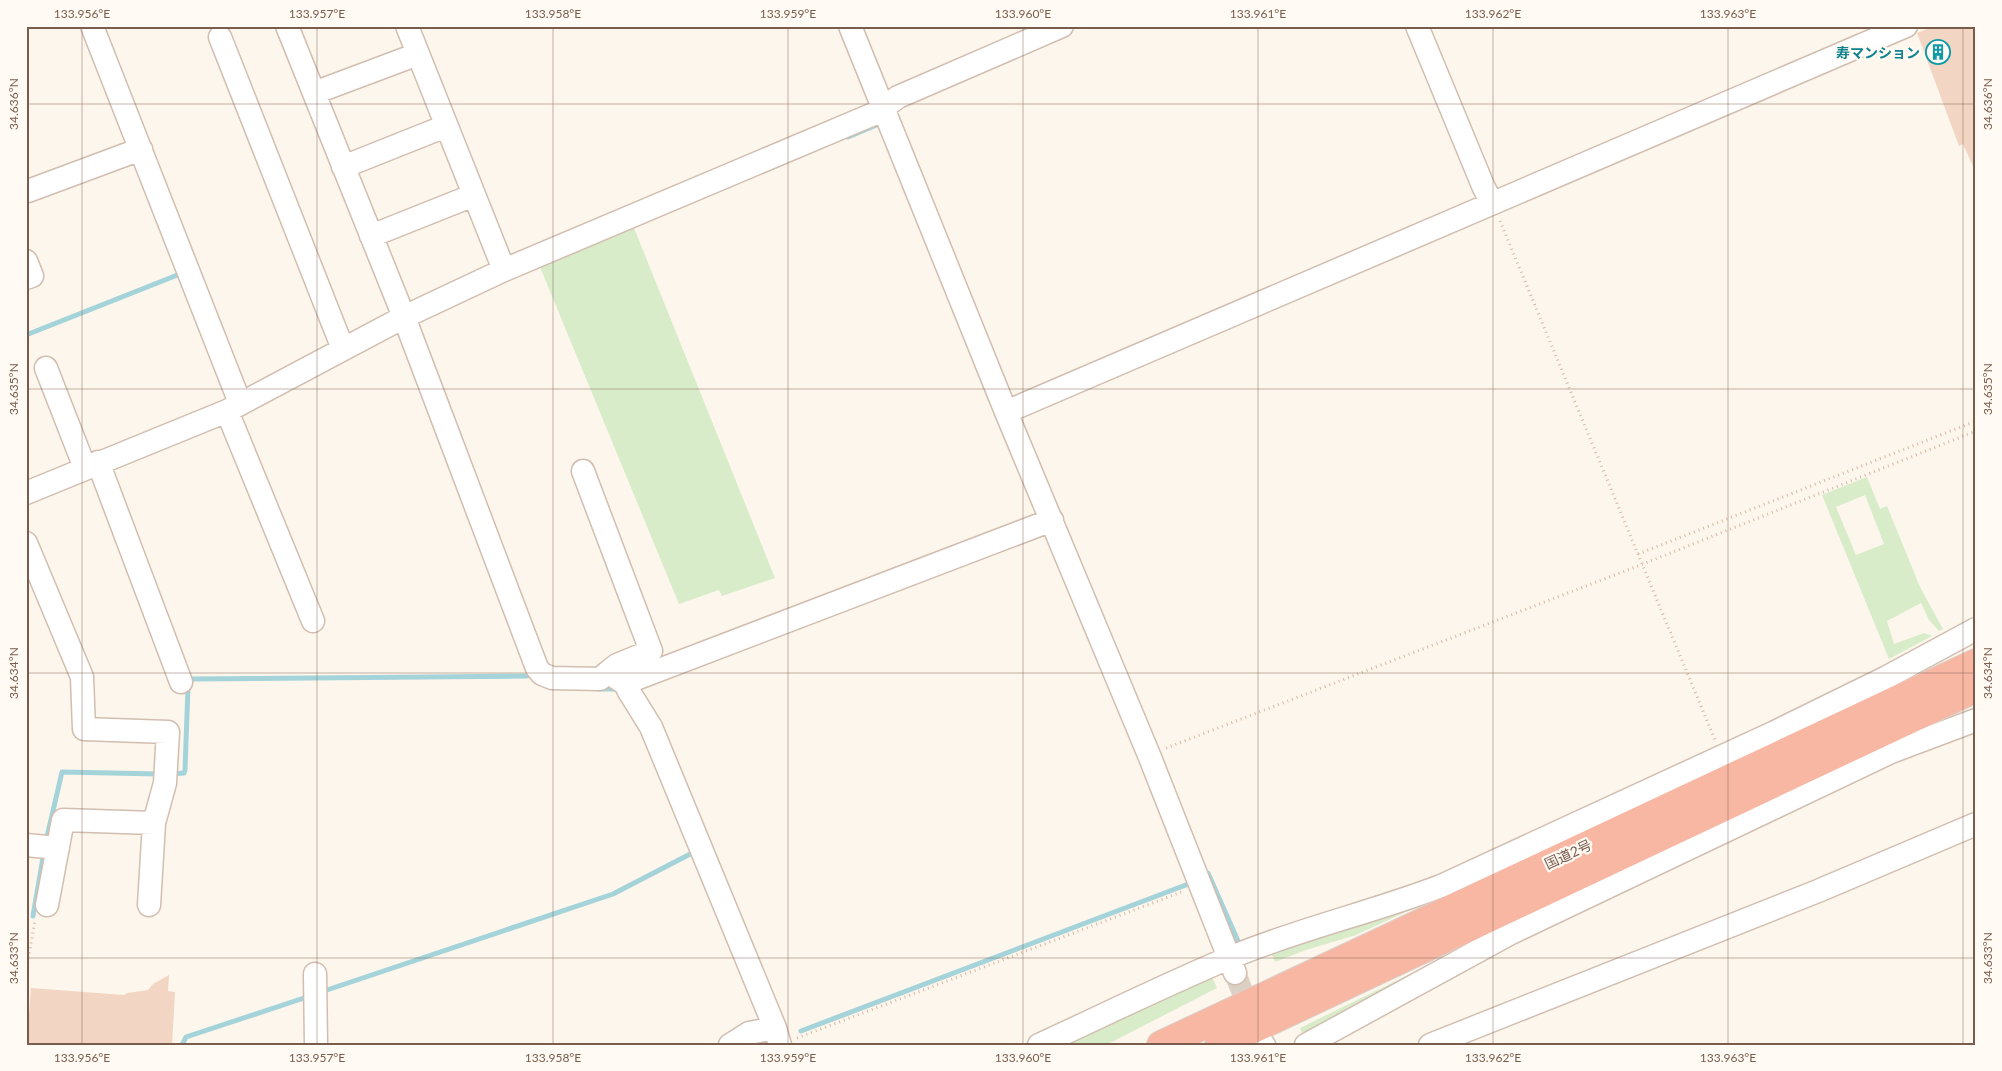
<svg xmlns="http://www.w3.org/2000/svg" width="2002" height="1071" viewBox="0 0 2002 1071" font-family="Lato,'Noto Sans JP',sans-serif">
<rect width="100%" height="100%" fill="#fdf6ec"/>
<path fill="#d8ecc9" fill-rule="evenodd" d="M634,228L775,578L722,596L719,590L679,604L540,267Z
M1867,477L1880,509L1887,506L1920,587L1943,629L1939,631L1929,620L1921,603L1887,621L1894,644L1924,633L1932,636L1889,659L1822,495ZM1865,495L1884,544L1856,555L1836,507Z
M1436,898L1356,935L1306,950L1275,962L1269,948Z
M1455,952L1304,1038L1300,1028Z
M1210,973L1217,988L1106,1045H1057Z"/>
<g fill="none" stroke-linecap="round" stroke-linejoin="round">
<path stroke="#a5d3da" stroke-width="5" d="M848,137L879,124
M26,335L180,274L181,277
M599,689H616L617,687
M170,774L184,773L185,770L188,687L192,679L527,676L531,673
M46,841L62,772L159,774
M1208,873L1238,941
M33,916L44,852
M321,992L613,894L696,851
M801,1031L1191,883
M182,1045L186,1037L310,996"/>
</g>
<path fill="#f3d5c3" d="M1935,26H1973L1976,34V173L1963,144L1959,146L1917,33Z
M169,975L168,991L175,992L172,1045H26V1014H29L31,988L124,995L127,993L148,990L153,984Z"/>
<g fill="none" stroke-linecap="round" stroke-linejoin="round">
<path stroke="#dcd0c4" stroke-width="22" stroke-dasharray="22 11" stroke-linecap="butt" d="M1235,973L1254,1021"/>
<defs>
<path id="minor" d="M92,26L240,403
M287,26L404,317L537,668L542,674L552,678L600,679L608,672L628,686
M407,26L504,270
M850,26L1006,412L1149,755L1235,973
M1417,26L1484,188L1492,203
M220,37L343,349
M314,93L418,54
M343,167L446,126
M28,191L141,149
M371,236L474,195
M26,261L32,276L26,278
M46,368L85,468
M227,411L313,621
M1006,412L1906,26
M98,462L181,682
M583,471L651,651L617,665L608,672
M26,493L227,411L404,317L504,270L876,113L898,97L1062,26
M26,543L82,677L84,729L168,732L165,783L154,823L149,905
M628,686L633,680L1052,520
M628,686V690L651,727L775,1028L780,1045
M26,845L58,848
M47,905L63,820L154,823
M315,974L316,1045
M1263,1044L1264,1045
M730,1045L749,1033L775,1028
M1039,1045C1102,1016 1165,985 1229,958C1298,929 1371,913 1441,886L1775,732L1887,677L1976,629
M1306,1045L1509,934L1891,752L1976,720
M1430,1045L1818,891L1976,824"/>
<path id="highway" d="M1161,1045L1976,663
M1219,1045L1976,688"/>
</defs>
<use href="#minor" stroke="#d1beb0" stroke-width="25"/>
<use href="#highway" stroke="#dad1cd" stroke-width="30"/>
<path stroke="#d9b8a5" stroke-width="3" stroke-dasharray="1 4" stroke-linecap="butt" d="M1500,221L1715,740
M1638,554L1976,421
M1166,748L1643,564L1976,431
M26,973L35,920
M797,1038L1184,891"/>
<use href="#minor" stroke="#fff" stroke-width="22"/>
<use href="#highway" stroke="#f7b7a3" stroke-width="28"/>
</g>
<path fill="none" stroke="#7a5c4d" stroke-width="1" stroke-opacity="0.45" d="M82,26V1045M317,26V1045M553,26V1045M788,26V1045M1023,26V1045M1258,26V1045M1493,26V1045M1728,26V1045M1963,26V1045M26,104H1976M26,389H1976M26,673H1976M26,958H1976"/>
<defs>
<symbol id="building-ring" viewBox="-11 -11 22 22"><circle r="9.5" fill="#fffaf3" stroke="#0f9aa8" stroke-width="1.5"/><path d="M-4-6H4V6H1V3H-1V6H-4ZM-2.5-4.3h1.7v1.8h-1.7ZM.8-4.3h1.7v1.8H.8ZM-2.5-1h1.7V.8h-1.7ZM.8-1h1.7V.8H.8Z" fill="#0f9aa8"/></symbol>
</defs>
<g fill-rule="evenodd">
<use href="#building-ring" x="1924" y="38" width="28" height="28"/>
</g>
<g text-anchor="middle" dominant-baseline="central" stroke-width="4.5" stroke-linejoin="round" paint-order="stroke">
<g font-size="14" font-weight="bold" fill="#0d838f" stroke="#fffaf3" text-anchor="end">
<text x="1920" y="52">寿マンション</text>
</g>
<g font-size="14" fill="#7a5c4d" stroke="#fffaf3">
<text transform="translate(1568 854) rotate(-25)">国道2号</text>
</g>
</g>
<rect width="2002" height="1071" fill="none" stroke="#fffaf3" stroke-width="55"/>
<rect x="28" y="28" width="1946" height="1016" fill="none" stroke="#7a5c4d" stroke-width="2"/>
<g font-size="12" text-anchor="middle" fill="#7a5c4d">
<text x="82" y="18">133.956°E</text>
<text x="317" y="18">133.957°E</text>
<text x="553" y="18">133.958°E</text>
<text x="788" y="18">133.959°E</text>
<text x="1023" y="18">133.960°E</text>
<text x="1258" y="18">133.961°E</text>
<text x="1493" y="18">133.962°E</text>
<text x="1728" y="18">133.963°E</text>
<text transform="translate(14 104) rotate(-90)" y="4">34.636°N</text>
<text transform="translate(1988 104) rotate(-90)" y="4">34.636°N</text>
<text transform="translate(14 389) rotate(-90)" y="4">34.635°N</text>
<text transform="translate(1988 389) rotate(-90)" y="4">34.635°N</text>
<text transform="translate(14 673) rotate(-90)" y="4">34.634°N</text>
<text transform="translate(1988 673) rotate(-90)" y="4">34.634°N</text>
<text transform="translate(14 958) rotate(-90)" y="4">34.633°N</text>
<text transform="translate(1988 958) rotate(-90)" y="4">34.633°N</text>
<text x="82" y="1062">133.956°E</text>
<text x="317" y="1062">133.957°E</text>
<text x="553" y="1062">133.958°E</text>
<text x="788" y="1062">133.959°E</text>
<text x="1023" y="1062">133.960°E</text>
<text x="1258" y="1062">133.961°E</text>
<text x="1493" y="1062">133.962°E</text>
<text x="1728" y="1062">133.963°E</text>
</g>
</svg>
